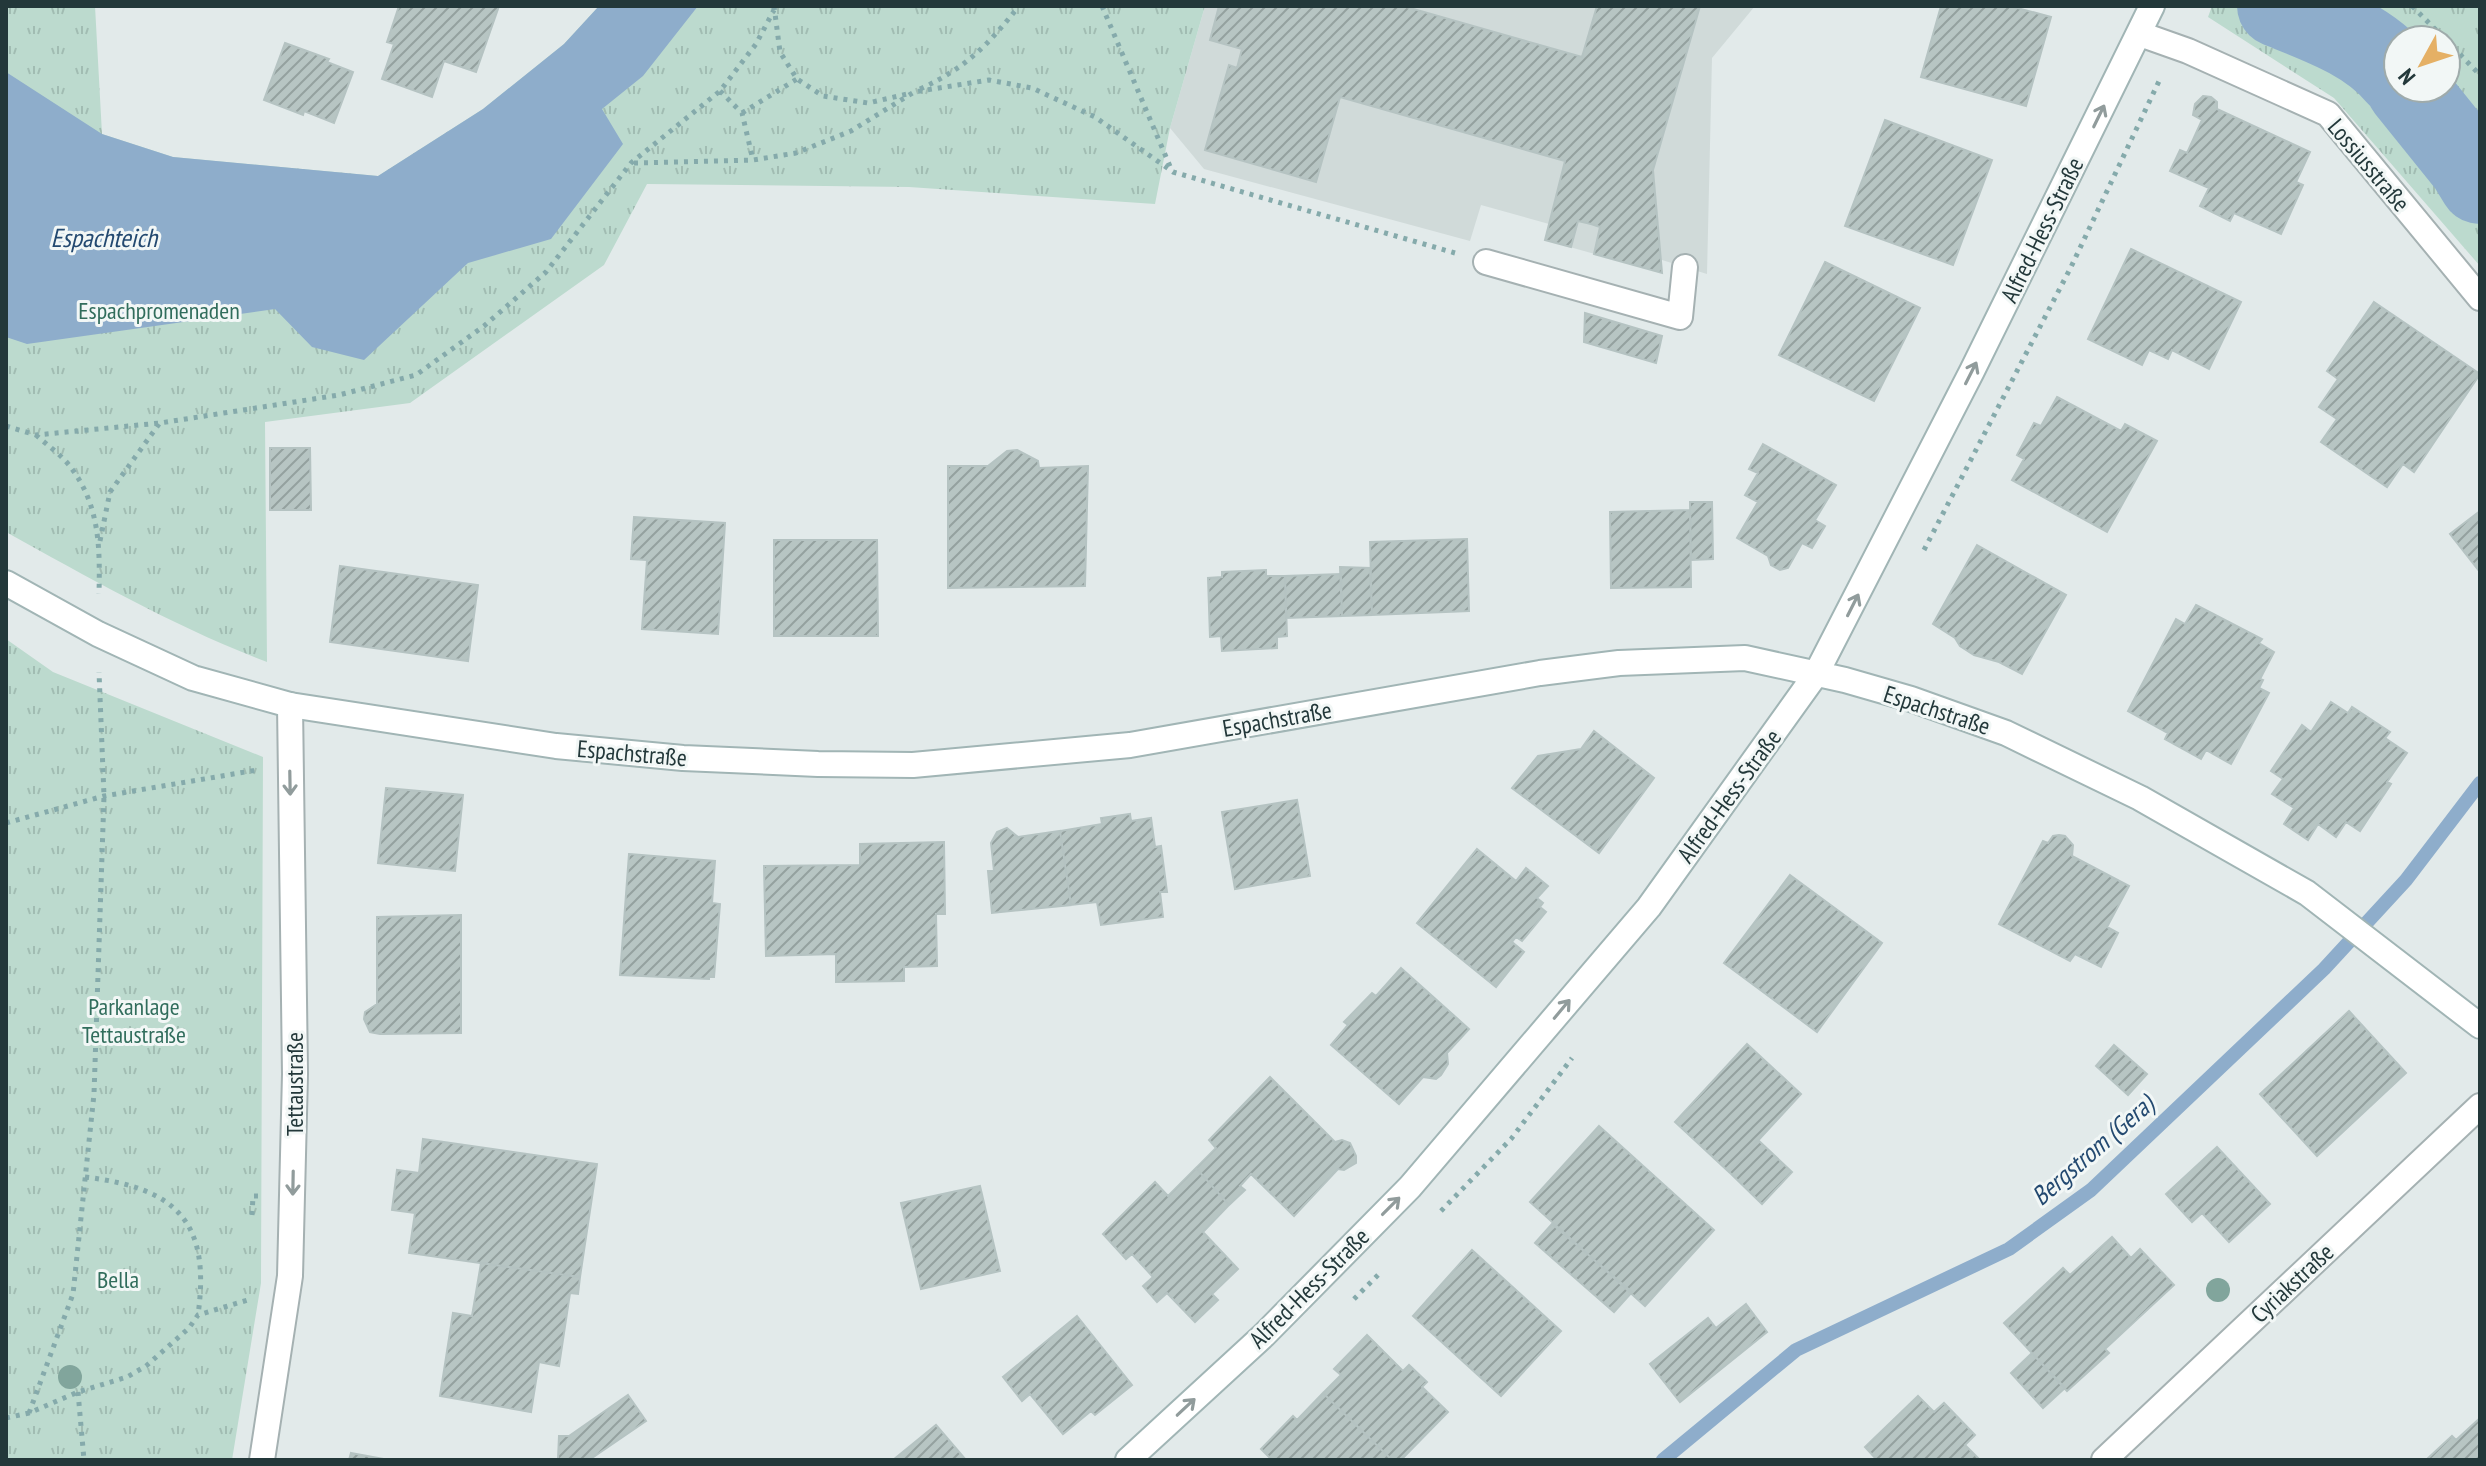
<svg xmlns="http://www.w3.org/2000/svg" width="2486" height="1466" viewBox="0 0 2486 1466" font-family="'PT Sans Narrow',sans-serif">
<defs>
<pattern id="park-tufts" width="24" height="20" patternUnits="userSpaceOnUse" patternTransform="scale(2)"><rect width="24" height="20" fill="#bcdace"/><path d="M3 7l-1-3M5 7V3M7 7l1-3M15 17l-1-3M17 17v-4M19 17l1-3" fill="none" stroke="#a1bcb2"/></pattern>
<pattern id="building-hatch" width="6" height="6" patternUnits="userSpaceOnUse" patternTransform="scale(2)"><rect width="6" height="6" fill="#b7c5c3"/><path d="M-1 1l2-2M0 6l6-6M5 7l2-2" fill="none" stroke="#94a19f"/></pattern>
</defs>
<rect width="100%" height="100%" fill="#e2eaea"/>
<path fill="#d0dad9" d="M1205,6H1755L1712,58L1707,274L1662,260V273L1545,240L1549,224L1481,205L1470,241L1204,169L1170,128Z"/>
<path fill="url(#park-tufts)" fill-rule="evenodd" d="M6,6H95L102,134L173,157L378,176L483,109L564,44L599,6H1205L1170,128L1155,204L909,187L647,184L604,265L410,403L265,422L267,662C175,627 91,579 6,532Z
M2212,6H2480V266L2334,98L2208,17ZM2398,40H2446V88H2398Z
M6,639L53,672L263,757L261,1283L232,1460H6Z"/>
<path fill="#8eadcb" d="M599,6H698L643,76L602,109L623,144L551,239L468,263L364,360L312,347L275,309L27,344L6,337V72L102,134L173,157L378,176L483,109L564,44Z"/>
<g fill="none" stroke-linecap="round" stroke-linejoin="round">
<path stroke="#8eadcb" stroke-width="14" d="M1663,1460L1796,1350L2009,1249L2091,1190L2324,969L2406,880L2480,783"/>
<path stroke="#8eadcb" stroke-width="82" d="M2278,6C2320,23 2369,40 2398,76
M2407,88L2469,165L2480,183"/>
</g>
<path fill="url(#building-hatch)" stroke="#b5c3c2" stroke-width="2" d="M399,6H499L476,72L444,61L432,97L382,79L394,44L387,42Z
M1219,6H1403L1582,57L1597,6H1700L1653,170L1662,273L1594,254L1600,227L1591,224L1578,221L1571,247L1545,240L1565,161L1340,97L1316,182L1205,150L1229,65L1237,68L1242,49L1210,40Z
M1941,6H2010L2051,17L2026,106L1921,77Z
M285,43L329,59L327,62L353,72L334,123L304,111L303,115L264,100Z
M2203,96L2211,97L2217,102V109L2310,152L2296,182L2303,185L2281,234L2234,213L2230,221L2200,206L2209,188L2170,171L2180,150L2187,153L2202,120L2193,115L2195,104Z
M1885,120L1992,160L1953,265L1845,226Z
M2131,249L2241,302L2209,369L2172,350L2168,359L2149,350L2142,365L2088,339Z
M1825,262L1920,308L1874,401L1779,355Z
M2374,302L2480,374L2414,472L2403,464L2387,487L2321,442L2337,419L2319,407L2338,379L2327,371Z
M1585,313L1662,336L1656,363L1584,342Z
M2057,397L2121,431L2125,424L2157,441L2107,532L2012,480L2024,459L2017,455L2034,423L2041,426Z
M1763,444L1836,485L1815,520L1825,526L1812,548L1802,543L1788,568L1780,570L1771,565L1768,556L1737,538L1758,502L1745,495L1758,473L1749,469Z
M270,448H310L311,510H270Z
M1017,450L1038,461L1039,468L1088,466L1085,586L948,588V466H988L1007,451Z
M1690,502H1712L1713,559L1691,560Z
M1690,510L1691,587L1611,588L1610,512Z
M2480,511V572L2450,534Z
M634,517L725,523L718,634L642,629L647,560L631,559Z
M1467,539L1469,611L1372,615L1370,542Z
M774,540H877L878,636H774Z
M1977,545L2066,595L2022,674L1999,662L1974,655L1960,646L1955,638L1933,624Z
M340,566L478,585L468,661L330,642Z
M1340,567L1370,568L1372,615L1342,616Z
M1266,570V576H1285L1287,636L1277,637V648L1222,651L1221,636L1210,637L1208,578L1222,577V572Z
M1341,574L1342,616L1286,618L1285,576Z
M2196,605L2262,639L2259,643L2274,652L2260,679L2263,680L2259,688L2269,693L2231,764L2206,750L2201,759L2165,739L2168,733L2128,711L2176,619L2185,624Z
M2331,702L2348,713L2352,707L2390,732L2385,738L2407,753L2387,782L2391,784L2360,831L2346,822L2336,837L2318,824L2308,840L2284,824L2294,808L2272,794L2283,779L2271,771L2302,725L2311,732Z
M1594,731L1654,778L1599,853L1512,788L1538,756L1581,749Z
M386,788L463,795L455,871L378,863Z
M1297,800L1310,876L1235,889L1222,812Z
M1130,814L1131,821L1151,818L1155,847L1161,846L1167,892H1160L1163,917L1101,925L1097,902L1071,905L1060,831L1102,824L1101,818Z
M1007,828L1018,837L1060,831L1071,905L992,913L988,871H994L991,843L997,832Z
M2059,835L2065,836L2073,845L2072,856L2129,886L2107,927L2118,933L2101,967L2075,954L2070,961L1999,924L2043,841L2048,843L2053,836Z
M944,842L945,914H936L937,966L904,967V981L836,982V954L766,956L764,866L860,865V844Z
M1477,849L1516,881L1526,868L1548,886L1537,898L1543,903L1540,907L1546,912L1522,941L1516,937L1512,942L1524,952L1496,987L1417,923Z
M629,854L715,861L712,903L720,904L714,977H709V979L620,975Z
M1790,875L1882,943L1817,1032L1724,963Z
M461,915V1033L380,1034L370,1032L364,1019L365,1012L377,1004V917Z
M1401,968L1469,1029L1447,1053L1448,1064L1441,1075L1436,1079L1423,1077L1399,1104L1331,1045L1348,1025L1344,1022L1372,993L1376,996Z
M2349,1011L2406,1073L2317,1156L2260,1094Z
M1747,1044L1801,1094L1729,1172L1675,1122Z
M2114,1045L2147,1074L2128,1095L2096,1066Z
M1270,1077L1335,1142L1342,1140L1350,1143L1356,1156V1163L1344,1170L1338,1169L1294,1216L1251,1174L1240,1186L1245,1190L1229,1205L1196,1168L1216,1148L1209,1140Z
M1599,1126L1714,1230L1645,1306L1530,1202Z
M423,1139L597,1164L580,1277L409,1253L415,1213L392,1210L397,1170L419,1173Z
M1758,1140L1792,1172L1762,1204L1729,1172Z
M2217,1147L2270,1204L2229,1242L2202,1213L2192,1222L2166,1194Z
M1196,1168L1229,1205L1203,1232L1238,1269L1212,1294L1218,1300L1195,1322L1167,1293L1157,1302L1143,1286L1153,1277L1132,1254L1126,1259L1103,1234L1155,1182L1168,1196Z
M980,1186L1000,1271L921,1289L901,1203Z
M1552,1224L1632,1292L1614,1312L1535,1243Z
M2112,1237L2131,1258L2140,1249L2174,1285L2105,1349L2109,1353L2067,1391L2004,1323L2063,1268L2070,1275Z
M1472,1250L1561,1331L1501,1396L1413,1316Z
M481,1263L580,1277L578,1294L570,1293L559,1366L539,1362L531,1412L440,1396L453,1313L472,1316Z
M1746,1304L1767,1332L1680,1402L1650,1364L1708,1318L1716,1328Z
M1077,1316L1132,1385L1095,1415L1091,1411L1063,1434L1030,1394L1022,1401L1003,1377Z
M1367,1335L1403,1371L1409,1365L1427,1382L1422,1387L1448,1412L1401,1460H1392L1323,1393L1341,1375L1334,1369Z
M2032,1353L2065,1388L2043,1408L2011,1373Z
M1323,1393L1392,1460H1272L1261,1449L1293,1416L1297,1420Z
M628,1395L646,1421L589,1460L558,1459L559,1436H569Z
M1918,1396L1934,1412L1944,1403L1975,1435L1965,1445L1980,1460H1877L1865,1447Z
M2480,1418V1460H2426L2452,1436L2456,1440Z
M936,1425L966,1460H893Z
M351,1453L389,1460H349Z"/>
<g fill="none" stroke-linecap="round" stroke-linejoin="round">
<defs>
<path id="street" d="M2140,34L2188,51L2328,114L2480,298
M1486,262L1680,317L1685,267
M262,1460L290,1276L295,1074L290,705
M2104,1460L2480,1106"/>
<path id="secondary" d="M6,583L98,634L193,678L290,705L556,746L683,758L818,764L913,765L1130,745L1540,673L1619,663L1745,658L1845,680L1911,699L2006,733L2140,798L2307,893L2480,1026
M1128,1460L1264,1335L1410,1187L1649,907L1816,674L1972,371L2152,6"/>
</defs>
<use href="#street" stroke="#a5b1b2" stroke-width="28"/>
<use href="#secondary" stroke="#a1b5b5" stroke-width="28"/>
<path stroke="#85aaab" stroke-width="5" stroke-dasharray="4 6" stroke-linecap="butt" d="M774,6L780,52L797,79L823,96L868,103L907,94
M1102,6L1172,171
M2412,6L2446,40
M2446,40L2480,75
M920,89C966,68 988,45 1019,6
M720,91L742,113L753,160
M742,113L797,79
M634,163L753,160L796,153L851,131L914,92L989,80L1032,88L1095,117L1173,172L1455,253
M6,426L36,435L160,423L339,395L416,375L484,326L546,272L631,163L720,91L756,44L774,10
M36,435C47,445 63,456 72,469C100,507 100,549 99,594
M100,541L110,492L159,424
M1924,550L2071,267L2161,77
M6,823L104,796L257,770
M85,1177C176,1188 211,1221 198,1315
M1441,1211L1511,1139L1572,1058
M252,1215L253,1196H259
M1354,1299L1378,1275
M78,1392L84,1460
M29,1413L73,1294L94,1094L104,796L99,672
M6,1418L29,1413L78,1392L127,1377L146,1366L189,1328L198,1315L251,1299"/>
<use href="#street" stroke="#fff" stroke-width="24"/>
<use href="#secondary" stroke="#fff" stroke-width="24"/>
</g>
<g fill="#81a59c">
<circle cx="2218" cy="1290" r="12"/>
<circle cx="70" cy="1377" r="12"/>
</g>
<defs><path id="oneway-shaft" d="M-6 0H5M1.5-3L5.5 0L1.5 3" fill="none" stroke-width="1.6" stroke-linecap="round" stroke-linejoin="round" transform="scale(2)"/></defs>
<g stroke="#919c9c">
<use href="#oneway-shaft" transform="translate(2099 116) rotate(-64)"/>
<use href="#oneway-shaft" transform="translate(1971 373) rotate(-63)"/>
<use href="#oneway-shaft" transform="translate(1853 605) rotate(-63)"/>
<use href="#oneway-shaft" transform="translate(290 783) rotate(89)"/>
<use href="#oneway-shaft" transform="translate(1562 1009) rotate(-50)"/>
<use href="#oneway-shaft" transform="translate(293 1183) rotate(91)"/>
<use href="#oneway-shaft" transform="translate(1391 1206) rotate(-45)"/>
<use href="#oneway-shaft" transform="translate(1186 1407) rotate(-43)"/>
</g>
<g text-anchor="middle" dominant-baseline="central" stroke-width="6" stroke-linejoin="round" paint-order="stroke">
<g font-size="24" fill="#23383a" stroke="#f2f7f6">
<text transform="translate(2369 165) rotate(50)">Lossiusstraße</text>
<text transform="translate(2042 230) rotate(-64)">Alfred-Hess-Straße</text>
<text transform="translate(1937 710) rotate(18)">Espachstraße</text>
<text transform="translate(1277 719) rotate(-10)">Espachstraße</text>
<text transform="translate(632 753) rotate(5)">Espachstraße</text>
<text transform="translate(1729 796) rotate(-54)">Alfred-Hess-Straße</text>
<text transform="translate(294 1084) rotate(-90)">Tettaustraße</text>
<text transform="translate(2292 1283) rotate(-43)">Cyriakstraße</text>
<text transform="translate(1309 1288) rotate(-45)">Alfred-Hess-Straße</text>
</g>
<g font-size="24" fill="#316d5c" stroke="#f2f7f6">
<text x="159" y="310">Espachpromenaden</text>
<text x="134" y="1006">Parkanlage<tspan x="134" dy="28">Tettaustraße</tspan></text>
<text x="118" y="1279">Bella</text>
</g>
<g font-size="26" font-style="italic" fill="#234970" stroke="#f2f7f6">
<text x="104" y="237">Espachteich</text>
<text transform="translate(2092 1150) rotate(-41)">Bergstrom (Gera)</text>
</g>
</g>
<rect width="2486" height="1466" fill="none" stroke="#23383a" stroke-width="16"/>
<g transform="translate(2422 64) rotate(230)"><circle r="38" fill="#f2f7f6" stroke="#9fabab" stroke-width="2"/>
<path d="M0-6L14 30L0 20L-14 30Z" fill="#e5b065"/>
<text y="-12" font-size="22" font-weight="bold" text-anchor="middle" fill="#23383a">N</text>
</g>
</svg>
